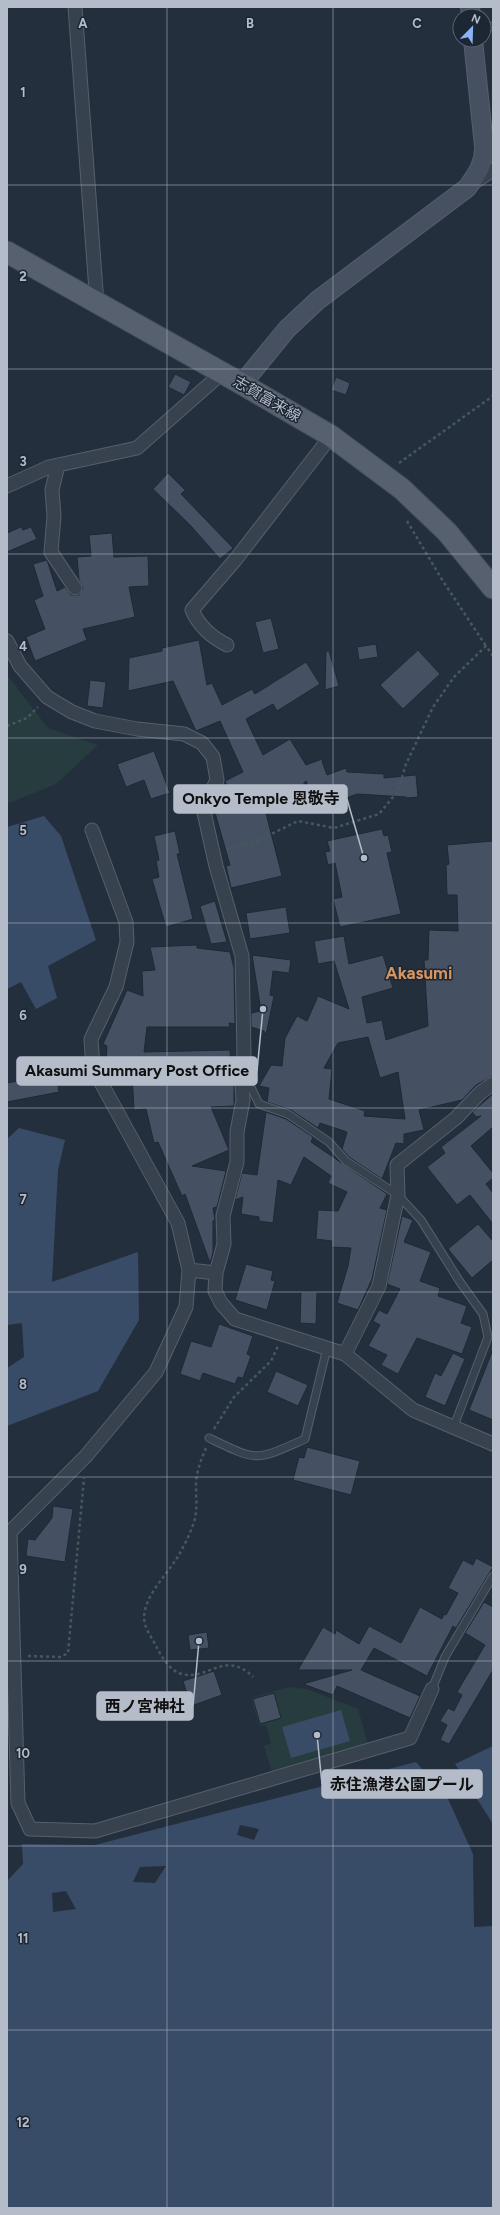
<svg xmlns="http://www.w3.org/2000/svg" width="500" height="2215" viewBox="0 0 500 2215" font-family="Figtree,'Noto Sans JP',sans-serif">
<rect width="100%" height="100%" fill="#242f3e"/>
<path fill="#263c3f" d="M7,675L48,728L98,745L56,784L7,804Z
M288,1687L307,1689L358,1709L368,1744L282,1769L283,1773L273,1776L264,1746L271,1743L266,1725L259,1726L251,1698Z"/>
<path fill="#394c67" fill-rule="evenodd" d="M44,816L61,836L96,940L48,966L57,998L36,1009L21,982L7,989V827Z
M19,1128L65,1140L58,1170L52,1282L138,1252L139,1320L98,1391L7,1426V1368L24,1357L22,1323L7,1325V1139Z
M341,1710L350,1741L291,1758L282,1727Z
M493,1746V1824L455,1764Z
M416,1762L448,1799L473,1854L474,1927L493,1926V2208H7V1881L23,1864L22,1844L95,1845ZM240,1825L259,1829L254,1840L237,1835ZM166,1866L155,1883L133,1882L140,1867ZM66,1891L76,1909L53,1912L52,1893Z"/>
<path fill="#455162" stroke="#1f2835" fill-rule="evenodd" d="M175,374L191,382L184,395L168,387Z
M336,377L350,383L346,395L331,390Z
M168,473L185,490L181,494L233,548L220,559L191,526L153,489Z
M21,527L23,530L31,527L37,539L7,552V533Z
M112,533L114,557L148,556L149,586L129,587L135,617L83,629L87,640L35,661L26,637L45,629L34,600L43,596L33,564L47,560L57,591L65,587L71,595H79L83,588L79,580L77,557L91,556L89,535Z
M271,618L279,649L263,653L255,622Z
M199,640L207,685L212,683L222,705L252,689L255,694L306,662L320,684L277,711L273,704L246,719L263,755L290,739L306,765L325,758L322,761L327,775L346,768L347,772L384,774V778L416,775L418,797L406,798V797L357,794L317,809L306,781L284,807L259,786L282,876L231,888L226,866L230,865L214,809L234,803L225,781L243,772L220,721L196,731L173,681L128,691L129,658L162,651V648Z
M376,644L378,657L359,660L357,647Z
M418,650L440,674L403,709L380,685Z
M326,651H329L339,686L325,690Z
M90,680L106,682L103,708L87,706Z
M154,751L170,793L151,799L144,780L126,787L117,764Z
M382,829L384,836L388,835L392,852L387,853L401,914L340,927L333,899L342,897L335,863L328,865L325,852L330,851L327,841Z
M175,831L180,854H177L193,919L166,927L152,879L159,877L156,861L159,860L154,836Z
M493,841V1076L476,1085L462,1100L419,1110L424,1130L404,1134V1144L396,1143L382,1179L349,1157L342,1149L347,1132L320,1123L318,1128L291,1110L267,1102L269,1088L259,1086L271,1065L282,1066L285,1038L297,1016L307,1021L318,996L349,1009L334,961L318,964L314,941L344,936L349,964L383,955L393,988L362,997L367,1023L382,1020L386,1040L428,1026L424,960H428L429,930L458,931L457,895H447L446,865L449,864L447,845ZM368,1037L380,1078L398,1072L405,1119L364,1116L365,1111L329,1099L332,1069L324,1068L338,1043Z
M215,901L227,942L211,944L200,906Z
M286,907L290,933L250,939L246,913Z
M197,945V948L230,952L234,968L235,1024L229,1023L230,1027H147L144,1052L230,1050L231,1077H234V1106L211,1107L229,1150L192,1166L226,1171L217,1207L213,1208L215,1220L213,1221V1252L210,1263L185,1194L182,1196L158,1142L154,1143L146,1109L134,1110L132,1073L114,1078L110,1064H106L107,1046L103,1044L127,990L143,996L142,971L155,970L150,947Z
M252,955L291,960L289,973L273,971L270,995L274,996L266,1035L264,1031L251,1027V1013L261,1011Z
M56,1074L59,1092L7,1102V1083Z
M493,1094V1127L471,1146L493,1173V1178L486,1184L493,1193V1224L470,1195L457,1205L427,1167L445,1153L441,1147L481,1116L476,1117L472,1112Z
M266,1112L286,1119L313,1137L311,1142L387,1194L380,1208L387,1210L372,1279L358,1310L337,1303L348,1266L351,1248L331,1247L332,1241L316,1239L318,1210L338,1211L347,1192L328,1183L331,1176L304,1157L291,1185L278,1180L273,1223L259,1221V1217L241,1214L243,1197L235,1200L242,1173L257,1175Z
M402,1216L413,1220L404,1242L431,1252L420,1281L440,1288L438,1296L467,1306L461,1323L472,1327L462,1354L417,1338L398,1374L381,1365L387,1355L368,1346L380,1325L373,1321L379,1310L387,1314L400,1289L387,1284Z
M478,1224L493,1241V1260L472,1278L448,1249Z
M246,1264L273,1271L271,1280L275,1281L267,1310L235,1300Z
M301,1292H317L316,1324L300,1323Z
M219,1324L253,1336L247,1354L251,1356L243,1378L238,1377L235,1384L203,1373L200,1381L180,1374L191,1341L211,1347Z
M492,1352H493V1420L469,1410Z
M453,1353L465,1359L445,1406L425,1397L435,1373L441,1376Z
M276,1371L308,1385L298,1406L267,1392Z
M307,1447L360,1461L351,1495L293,1480L299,1457L304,1458Z
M53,1506L73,1509L65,1562L26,1556L28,1539L35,1540L52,1518Z
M476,1558L493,1567L456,1628L453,1626L427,1676L374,1648L361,1670L420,1696L410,1718L337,1686L333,1695L303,1684L352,1670H298L323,1627L335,1634L336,1630L359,1644L369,1626L401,1643L420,1607L442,1619L444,1614L446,1615L458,1593L448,1588L463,1560L473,1565Z
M484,1602L493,1607V1670L449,1744L440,1740L447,1725L440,1721L448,1708L454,1711L462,1695L457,1692L485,1645L465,1633Z
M207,1632L209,1648L190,1650L188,1635Z
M214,1671L222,1695L191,1706L183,1681Z
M274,1693L281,1718L260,1724L253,1699Z"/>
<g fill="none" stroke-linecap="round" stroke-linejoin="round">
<defs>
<path id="lane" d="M484,28L493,26
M244,1073L259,1104L288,1114L329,1142L346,1161L398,1195L421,1220L460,1282L483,1314L488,1337L454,1426
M209,1438C259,1462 255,1461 305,1439L327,1348
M432,1689L445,1657L493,1576"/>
<path id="street" d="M75,7L97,304
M473,183L493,170
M58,465L52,490L54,516L51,552L75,588
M7,486L49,467L137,448L222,373
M7,641L20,666L47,697L72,712L95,721L137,729L184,734L202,743L213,757L217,780L203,808L216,866L242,956L244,1055L241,1068L243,1100L237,1132V1162L223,1216L224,1244L216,1273L215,1291L221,1303L235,1319L345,1354L413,1410L493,1444
M227,645C211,637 199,626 192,610L236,559L331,436
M92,830L126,922L127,942L116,987L91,1039L93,1068L178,1223L189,1270L216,1273
M189,1270L186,1307L156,1372L86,1456L10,1532L18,1803L30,1829L95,1831L410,1738L432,1689
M345,1354L379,1286L398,1195L397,1165L456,1118L481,1092L493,1084"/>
<path id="secondary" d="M470,7L471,16
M242,384L287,329L318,300L467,188C477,174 485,163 484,146L473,40"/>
<path id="primary" d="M7,252L242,384L331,436L402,489L447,532L493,588"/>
</defs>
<use href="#lane" stroke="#565f6c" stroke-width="9"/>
<use href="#street" stroke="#565f6c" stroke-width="15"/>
<use href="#secondary" stroke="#565f6c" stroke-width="20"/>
<use href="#primary" stroke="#414a57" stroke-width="23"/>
<path stroke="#44595c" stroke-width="2.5" stroke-dasharray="3 3" stroke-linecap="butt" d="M399,463L493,396
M407,521L441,578L486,646
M7,726L27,718L38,707
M227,849L253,843L298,821L334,828L379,814L398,791L406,764L433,707L454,677L486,646L493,656
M214,1429L234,1397L271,1361L278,1346
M206,1448C201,1460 196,1472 196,1486C196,1499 198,1512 193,1525C189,1536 183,1548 177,1558C166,1576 139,1601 145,1624C147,1632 154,1641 157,1648C163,1659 170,1671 182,1674C208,1681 225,1649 253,1677
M28,1656L61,1657L68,1653L84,1478"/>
<use href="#lane" stroke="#38414e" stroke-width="7"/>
<use href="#street" stroke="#38414e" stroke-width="13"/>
<use href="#secondary" stroke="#465061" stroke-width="18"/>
<use href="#primary" stroke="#56606e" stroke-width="21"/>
</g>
<path fill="none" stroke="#b4bcc9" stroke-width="1" stroke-opacity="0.55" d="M167,7V2208M333,7V2208M7,185H493M7,369H493M7,554H493M7,738H493M7,923H493M7,1108H493M7,1292H493M7,1477H493M7,1661H493M7,1846H493M7,2030H493"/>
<g text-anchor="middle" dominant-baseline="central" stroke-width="3" stroke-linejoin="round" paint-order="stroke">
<g font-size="15" fill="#b4bcc9" stroke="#1d2633">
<text transform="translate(267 399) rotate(30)">志賀富来線</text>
</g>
<g font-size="17" font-weight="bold" fill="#d59563" stroke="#1d2633">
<text x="419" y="973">Akasumi</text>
</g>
</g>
<g font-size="13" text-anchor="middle" font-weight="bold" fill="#b4bcc9" stroke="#1d2633" stroke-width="3" stroke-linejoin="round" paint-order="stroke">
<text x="83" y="28">A</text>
<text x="250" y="28">B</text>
<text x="417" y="28">C</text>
<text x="23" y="97">1</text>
<text x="23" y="281">2</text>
<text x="23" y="466">3</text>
<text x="23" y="651">4</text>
<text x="23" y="835">5</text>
<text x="23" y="1020">6</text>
<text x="23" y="1204">7</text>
<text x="23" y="1389">8</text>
<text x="23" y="1574">9</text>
<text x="23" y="1758">10</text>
<text x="23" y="1943">11</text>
<text x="23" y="2127">12</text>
</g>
<path fill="none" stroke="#b4bcc9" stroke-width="1.5" d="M364 858L347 799M263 1009L257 1071M199 1641L193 1706M317 1735L322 1784"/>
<g fill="#b4bcc9" stroke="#1d2633" stroke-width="1.5">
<circle cx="364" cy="858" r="4"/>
<circle cx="263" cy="1009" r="4"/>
<circle cx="199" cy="1641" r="4"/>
<circle cx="317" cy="1735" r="4"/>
</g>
<g fill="#b4bcc9" stroke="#b4bcc9" stroke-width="1.5">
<rect x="174" y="785" width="173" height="28" rx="4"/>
<rect x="17" y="1057" width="240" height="28" rx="4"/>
<rect x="97" y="1692" width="96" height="28" rx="4"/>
<rect x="322" y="1770" width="160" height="28" rx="4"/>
</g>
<g font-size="16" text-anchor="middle" font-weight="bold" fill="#111">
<text x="261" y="804">Onkyo Temple 恩敬寺</text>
<text x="137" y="1076">Akasumi Summary Post Office</text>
<text x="145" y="1712">西ノ宮神社</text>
<text x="402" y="1790">赤住漁港公園プール</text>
</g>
<rect width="500" height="2215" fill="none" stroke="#b4bcc9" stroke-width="16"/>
<g transform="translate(472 28) rotate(23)"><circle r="19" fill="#1d2633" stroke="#59626f"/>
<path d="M0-3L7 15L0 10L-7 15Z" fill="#8ab4f8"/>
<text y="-6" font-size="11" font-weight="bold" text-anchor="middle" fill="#b4bcc9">N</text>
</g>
</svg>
